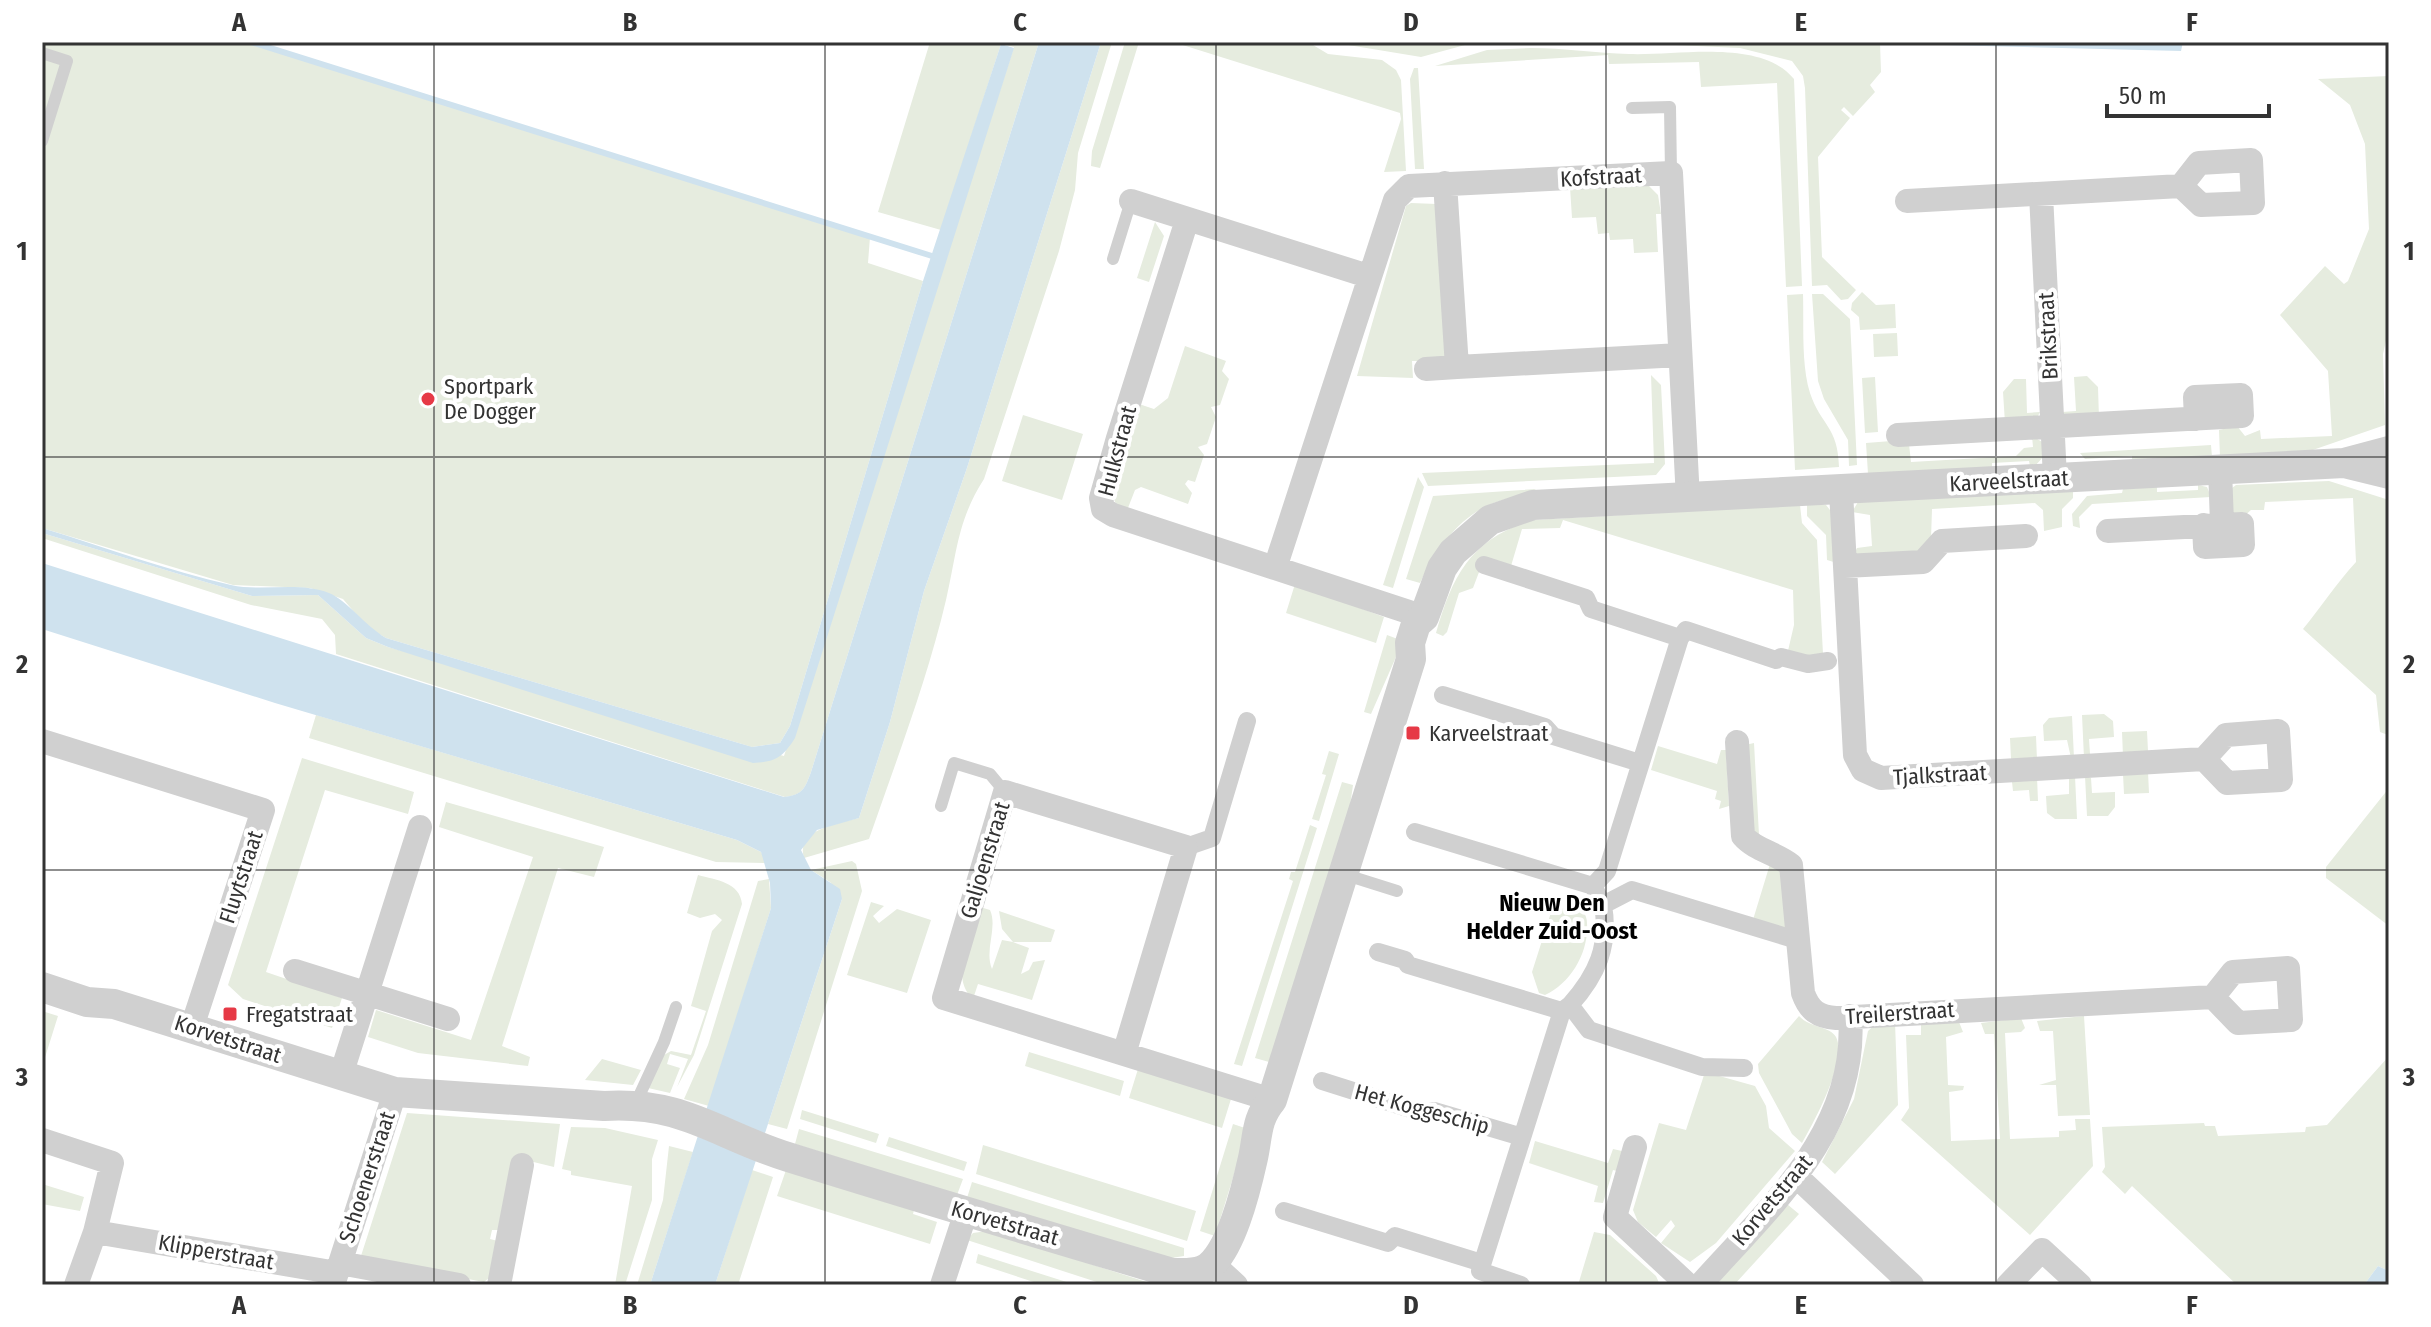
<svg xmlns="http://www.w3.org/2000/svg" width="2431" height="1327" viewBox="0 0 2431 1327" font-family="'Fira Sans Condensed',sans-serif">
<rect width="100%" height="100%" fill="#fff"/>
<path fill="#e6ecdf" d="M42,42H251L870,237L868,263L923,281L790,726L780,743L752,747L386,638L367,627L343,599L310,588L233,585L42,528Z
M930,42H1039L811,772C805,788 803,795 785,797L336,654L335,635L322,619L251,605L42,538V533L252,596L318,595L366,638L388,647L784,756L1014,47L1001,44L941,230L878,212Z
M1101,42H1112L1078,153L1075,190L1059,251L984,479C957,521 957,553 946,600C927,681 896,761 869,839L804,858C795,829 840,823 859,818L890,722L924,591L967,468Z
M1125,42H1139L1100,168L1091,166L1092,151Z
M1173,42H1308L1328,54L1382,60L1396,70L1401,80L1406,171L1384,172L1401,119L1400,113Z
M1330,42H1476L1421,57Z
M1610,42L1880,43L1881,72L1870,85L1875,92L1853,116L1844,107L1841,110L1850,118L1818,157L1822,257L1856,290L1848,299L1841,300L1827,285L1812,286L1805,88L1803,76L1792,61L1740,48Z
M1531,48C1564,48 1597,53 1629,54C1676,56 1761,38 1794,79L1802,286L1786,287L1777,83L1701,87L1699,62L1609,64L1608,55L1435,66L1487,50Z
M1414,68H1418L1424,169H1415L1410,79Z
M2389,76V327L2383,354L2385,425L2307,452L2220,457L2219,430L2237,426L2245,436L2260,430L2261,439L2332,436L2328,371L2280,315L2325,266L2344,284L2348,281L2369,229L2365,144L2350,105L2318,79Z
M1649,186L1658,195L1661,214H1656L1658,252L1634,253L1633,239L1610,240L1609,233L1598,234L1596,217L1572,218L1570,187Z
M1411,203L1437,204L1450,361H1412L1413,378L1357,376L1406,206Z
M1155,222L1164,236L1149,282L1137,278Z
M1862,292L1876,305L1895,304L1896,328L1860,330L1859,317L1851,310L1852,303Z
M1803,294C1804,325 1801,364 1810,393C1821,426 1838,426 1839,467L1795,470L1787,295Z
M1812,294H1823L1850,319L1857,465L1849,466L1848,440L1824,399L1818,381Z
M1897,333L1898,356L1874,357L1873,334Z
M1185,346L1226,361L1222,371L1229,379L1220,405L1211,407L1216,417L1207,444L1198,447L1204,455L1195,482L1188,480L1185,484L1192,493L1188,504L1141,487L1135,490L1126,513L1115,502L1112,493L1139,404L1154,409L1168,398Z
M1651,375L1661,385L1665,464L1656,475L1428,486L1422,473L1654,463Z
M2087,376L2098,387L2099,419H2068L2062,412L2076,411L2074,377Z
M1875,377L1878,432L1865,433L1862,378Z
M2014,379H2026L2027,413L2040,412L2038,416L2005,423L2003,392Z
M1023,415L1083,434L1062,500L1002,481Z
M2032,436L2044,443V456L2035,466H2030L2029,461L1992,463V468L1868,474L1866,443L1904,440L1909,444L1911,462L2016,456L2024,448L2033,447Z
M2211,445L2212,457L2132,462V456L2085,459L2080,453Z
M1418,477L1424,487L1393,588L1383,585Z
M2329,481L2389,500V739L2388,735L2380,732L2376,695L2303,629C2322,606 2335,585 2356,562L2353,498L2265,502L2264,510H2251L2240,520L2229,515L2232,488L2236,485Z
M2198,485L2207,487L2211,497L2092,504L2079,517L2080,528L2073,526L2072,514L2087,496L2122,493L2123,489L2157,487V492L2198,490Z
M1536,489C1524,496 1504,498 1489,505C1457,519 1435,552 1420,583L1406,579L1433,496Z
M2073,491V498L2062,509V527L2044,531L2043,510L2035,503L1932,509L1931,539L1915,556L1854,554L1857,548L1872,546L1870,515L1852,512L1858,502Z
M1800,505L1802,523L1817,540L1823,654L1818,657L1787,655L1794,625L1793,590L1563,520L1560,528L1522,529L1511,566L1484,559L1473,588L1459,593L1447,632L1443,636L1436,633C1453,574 1471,539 1533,520Z
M1807,505H1826L1834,515L1837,563L1827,560L1826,535L1807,516Z
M1295,584L1384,617L1376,643L1286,613Z
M1387,635L1403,641L1371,714L1364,712Z
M2104,714L2113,721L2114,737L2089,739L2090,754L2084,758L2082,715Z
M316,715L737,840L761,852L767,863L716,862L309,738Z
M2072,716L2074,758H2071L2067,740L2044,741L2043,725L2049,718Z
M2147,731L2148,751L2123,756L2122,732Z
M2036,736L2037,760L2011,759L2010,738Z
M1754,743L1759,835L1754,836L1745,745Z
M1658,746L1717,764L1721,750H1726L1729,806L1719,809L1721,801L1715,799L1717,791L1651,770Z
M1329,751L1339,754L1319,821L1312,819L1326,775L1322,774Z
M302,758L414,792L408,814L325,790L266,972L342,998L332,1028L243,999L228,985Z
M2148,772L2149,793L2124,794L2123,774Z
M2075,776L2077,819H2055L2047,813L2046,796L2069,794V778Z
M2085,776L2091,778L2092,793L2115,792V807L2108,816H2087Z
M2037,777L2038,801H2030L2029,790L2013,791L2012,782Z
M1342,782L1353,785L1349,813L1269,1062L1255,1058Z
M2389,788V926L2326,878V867Z
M446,802L604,847L594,877L558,868L502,1046L530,1057L528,1066L418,1053L368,1037L376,1010L471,1040L533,857L439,827Z
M1310,825L1317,828L1242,1066L1234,1064L1293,881L1289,879L1291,872H1295Z
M852,861L856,864L862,891L787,1129L768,1124L842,899L830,882L811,870Z
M1770,864L1780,870L1790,936L1752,923Z
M698,875C716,880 740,882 742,904L694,1055L677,1087L688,1059L670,1054L667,1064L680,1068L670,1093L648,1088L664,1055L671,1051L691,1055L706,1011L691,1006L712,931L722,920L715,914L700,918L687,913Z
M769,879L771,908L709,1106L684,1099L708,1045L758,881Z
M1570,898L1577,900C1581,907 1587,915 1587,923C1589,952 1571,983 1545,995L1539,993L1532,972L1554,903Z
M871,902L884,906L873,916L879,923L897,909L931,920L907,993L847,975Z
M980,907L990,910C998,928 984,950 992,969L1002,940L1013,942L1002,929L999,911L1055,930L1051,942H1013L1029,948L1021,974L1029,970L1033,962L1045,960L1032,1000L978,984L973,999C948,977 972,933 980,907Z
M42,1011L58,1016L42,1067Z
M1799,1016C1810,1028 1830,1026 1836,1037C1848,1060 1814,1122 1802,1143L1792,1134L1759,1073L1758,1064Z
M2084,1016L2090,1115L2058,1116L2056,1085H2039L2056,1080L2053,1031H2040L2037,1021Z
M2021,1018L2025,1028L2021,1032L2005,1033L2010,1139L2059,1137V1131L2076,1130L2075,1119H2090L2093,1166L2030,1235L1901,1120L1909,1108L1906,1035H1921V1024L1959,1022L1963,1032L1946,1037L1948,1085L1964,1086L1963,1090L1949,1092L1951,1141L2000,1139L1994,1034H1985L1981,1023Z
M1895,1022L1898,1105L1835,1174L1822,1162L1854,1099L1868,1031L1877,1023Z
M1029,1052L1124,1081L1120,1096L1025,1066Z
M2389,1056V1271L2378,1266L2364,1285H2237L2132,1186L2125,1194L2102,1172L2105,1167L2102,1127L2204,1123L2205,1126H2215L2218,1136L2305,1132L2306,1127L2327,1125Z
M602,1059L641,1070L633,1085L585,1080Z
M1138,1069L1231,1099L1222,1128L1129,1098Z
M1705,1072L1755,1086L1766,1106L1769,1128L1795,1151L1716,1243L1690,1262L1661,1243L1675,1226L1671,1220L1656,1237L1638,1222L1633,1210L1659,1123L1686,1130Z
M802,1110L879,1134L876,1143L800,1119Z
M407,1113L560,1124L554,1167L513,1157L499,1230H492L490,1239L498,1241L490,1277L484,1282L360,1259Z
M1233,1124L1248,1129L1215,1236L1200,1231Z
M571,1127L605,1128L658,1140L652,1159V1200L625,1285H615L632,1186L571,1175V1171L562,1169Z
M799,1129L963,1179L957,1195L795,1144Z
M889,1137L967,1162L964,1171L886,1146Z
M1535,1141L1608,1163L1613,1149L1622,1151L1621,1172L1613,1170L1603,1203L1594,1202L1598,1186L1529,1163Z
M983,1145L1196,1211L1187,1241L976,1174Z
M669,1146L693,1152L650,1285H637L663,1200Z
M752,1170L773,1177L738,1285H715Z
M786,1170L914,1210L913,1214L937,1222L930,1244L777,1196Z
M972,1182L1184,1248V1256L1165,1259L967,1198Z
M42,1184L84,1197L80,1211L42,1204Z
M1787,1204L1799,1214L1734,1285H1711Z
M987,1231L1156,1285H1106L967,1240L973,1233Z
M1594,1232L1610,1235L1656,1276L1660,1285H1578Z
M978,1254L1076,1285H1043L976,1263Z"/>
<path fill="#cfe2ee" d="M1039,42H1101L967,468L924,591L890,722L859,818L817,830L801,850L811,870L840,889L842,899L715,1285H650L771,908L770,883L761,852L737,840L275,703L42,629V563L784,797C803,795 805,788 811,772Z
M1820,42H2183L2181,51Z
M1001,44L1014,48L795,738C783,757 776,762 753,763L388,647L366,638L318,595L252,596L42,533V528C105,547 168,571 231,585C263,592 299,581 329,593C347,600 364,625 386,638L752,747L780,743L790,726L923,281Z
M2378,1266L2389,1271L2388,1285H2364Z"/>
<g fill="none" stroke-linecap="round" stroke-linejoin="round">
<path stroke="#cfe2ee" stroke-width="6" d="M251,42L932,256"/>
<path stroke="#d0d0d0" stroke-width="12" d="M42,53L67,61L42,141
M1632,108L1670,107L1671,173
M1113,259L1131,201
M941,806L954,763L990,774L1005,792
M1343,874L1397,891
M634,1107L664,1042L676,1007"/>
<path stroke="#d0d0d0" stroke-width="18" d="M1484,565L1586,598L1591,609L1680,638
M1443,695L1545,727L1553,736L1640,763
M1415,832L1593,886
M1186,847L1212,838L1247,721
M1603,905L1593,886L1607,871L1680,638L1686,630L1776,660L1781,657L1808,664L1828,661
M1378,952L1405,960L1408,965L1562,1011
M1744,1068L1702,1067L1589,1030L1570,1005C1597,975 1610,946 1603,905L1632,890L1800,941
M1322,1081L1423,1113L1434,1111L1522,1137
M1284,1211L1388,1243L1395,1236L1482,1263
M1521,1285L1480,1271L1562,1011L1570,1005"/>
<path stroke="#d0d0d0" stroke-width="24" d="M1445,183L1457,367L1680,355
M2041,194L2055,478
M1131,201L1368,276
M1907,201L2181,186L2201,205L2253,203L2251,160L2199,163L2181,186
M1187,220L1118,438L1101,498L1103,509L1113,515L1424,617
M1426,369L1457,367
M1898,435L2242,416L2241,395L2195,397L2196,419
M2220,469L2222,523
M1841,491L1855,755L1863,770L1881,778L2204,759L2226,735L2278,731L2281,780L2227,783L2204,759
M2108,531L2242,524L2243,545L2205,547L2204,525
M1845,566L1923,562L1942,541L2026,536
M1275,568L1395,200L1409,186L1671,173L1688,499
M42,741L263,810L192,1027
M1737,742L1743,836C1755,850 1776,853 1791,865L1803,993C1809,1010 1818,1017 1836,1018L2213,997L2233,972L2288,968L2291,1020L2238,1023L2213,997
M295,971L448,1019
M1124,1054L1186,847L1005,792L944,998L1272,1100
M341,1075L420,827
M42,1140L112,1163L95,1232L76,1285
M1635,1147L1615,1217L1688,1285
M1797,1177L1912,1285
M95,1232L337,1273
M340,1263L459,1285
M1213,1264L1236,1285
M333,1285L395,1092
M499,1285L522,1165
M942,1285L966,1212
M1700,1285C1770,1207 1859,1129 1850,1016
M2008,1285L2042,1250L2080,1285"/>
<path stroke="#d0d0d0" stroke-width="30" d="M2344,463L2389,474
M42,987L87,1002L114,1004L395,1092L604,1106C684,1101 717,1135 788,1157C916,1197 1044,1235 1172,1273C1183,1273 1194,1274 1203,1270C1230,1259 1247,1185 1253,1158C1258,1135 1256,1119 1272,1100L1411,659L1410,643L1416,624L1424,617L1442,568L1453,552L1490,520L1533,505L2344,463L2389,451"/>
</g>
<path fill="none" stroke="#333" stroke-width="2" stroke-opacity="0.55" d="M434,42V1285M825,42V1285M1216,42V1285M1606,42V1285M1996,42V1285M42,457H2389M42,870H2389"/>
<g fill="#e63946" stroke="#fff" stroke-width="3">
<circle cx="428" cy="399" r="8"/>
<rect x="1405" y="725" width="16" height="16" rx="4"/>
<rect x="222" y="1006" width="16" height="16" rx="4"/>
</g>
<g text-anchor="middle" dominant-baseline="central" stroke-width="8" stroke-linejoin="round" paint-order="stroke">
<g font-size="22" fill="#333" stroke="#fff">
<text transform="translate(1601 177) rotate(-3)">Kofstraat</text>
<text transform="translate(2048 336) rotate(-93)">Brikstraat</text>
<text transform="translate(1117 451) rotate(-75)">Hulkstraat</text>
<text transform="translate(2009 481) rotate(-3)">Karveelstraat</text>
<text transform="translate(1940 775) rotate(-3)">Tjalkstraat</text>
<text transform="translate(985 860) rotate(-73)">Galjoenstraat</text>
<text transform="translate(241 877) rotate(-72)">Fluytstraat</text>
<text transform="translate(1900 1013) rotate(-4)">Treilerstraat</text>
<text transform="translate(228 1039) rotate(18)">Korvetstraat</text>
<text transform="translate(1422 1109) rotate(15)">Het Koggeschip</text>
<text transform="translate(367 1177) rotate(-72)">Schoenerstraat</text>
<text transform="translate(1772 1200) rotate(-50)">Korvetstraat</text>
<text transform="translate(1005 1223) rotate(16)">Korvetstraat</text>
<text transform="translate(216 1252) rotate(10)">Klipperstraat</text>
</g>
<g font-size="22" fill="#333" stroke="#fff" text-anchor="start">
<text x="444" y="386">Sportpark<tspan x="444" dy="25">De Dogger</tspan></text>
<text x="1429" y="733">Karveelstraat</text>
<text x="246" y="1014">Fregatstraat</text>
</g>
<g font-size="24" font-weight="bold" fill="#000" stroke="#fff">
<text x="1552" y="903">Nieuw Den<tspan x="1552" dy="28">Helder Zuid-Oost</tspan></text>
</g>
</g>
<rect width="2431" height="1327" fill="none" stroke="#ffffff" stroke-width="88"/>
<path d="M2107 104v12h162v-12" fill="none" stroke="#333333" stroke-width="4"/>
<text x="2119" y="104" font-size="24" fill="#333333" stroke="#ffffff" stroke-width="6" paint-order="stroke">50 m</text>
<rect x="44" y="44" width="2343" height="1239" fill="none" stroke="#333" stroke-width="3"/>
<g font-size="26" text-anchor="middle" font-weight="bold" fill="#333">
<text x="239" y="31">A</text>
<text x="630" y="31">B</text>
<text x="1020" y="31">C</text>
<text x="1411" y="31">D</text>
<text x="1801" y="31">E</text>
<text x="2192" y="31">F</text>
<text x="22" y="260">1</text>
<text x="2409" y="260">1</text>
<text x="22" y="673">2</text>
<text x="2409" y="673">2</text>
<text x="22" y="1086">3</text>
<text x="2409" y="1086">3</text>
<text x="239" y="1314">A</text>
<text x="630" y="1314">B</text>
<text x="1020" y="1314">C</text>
<text x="1411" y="1314">D</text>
<text x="1801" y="1314">E</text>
<text x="2192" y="1314">F</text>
</g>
</svg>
